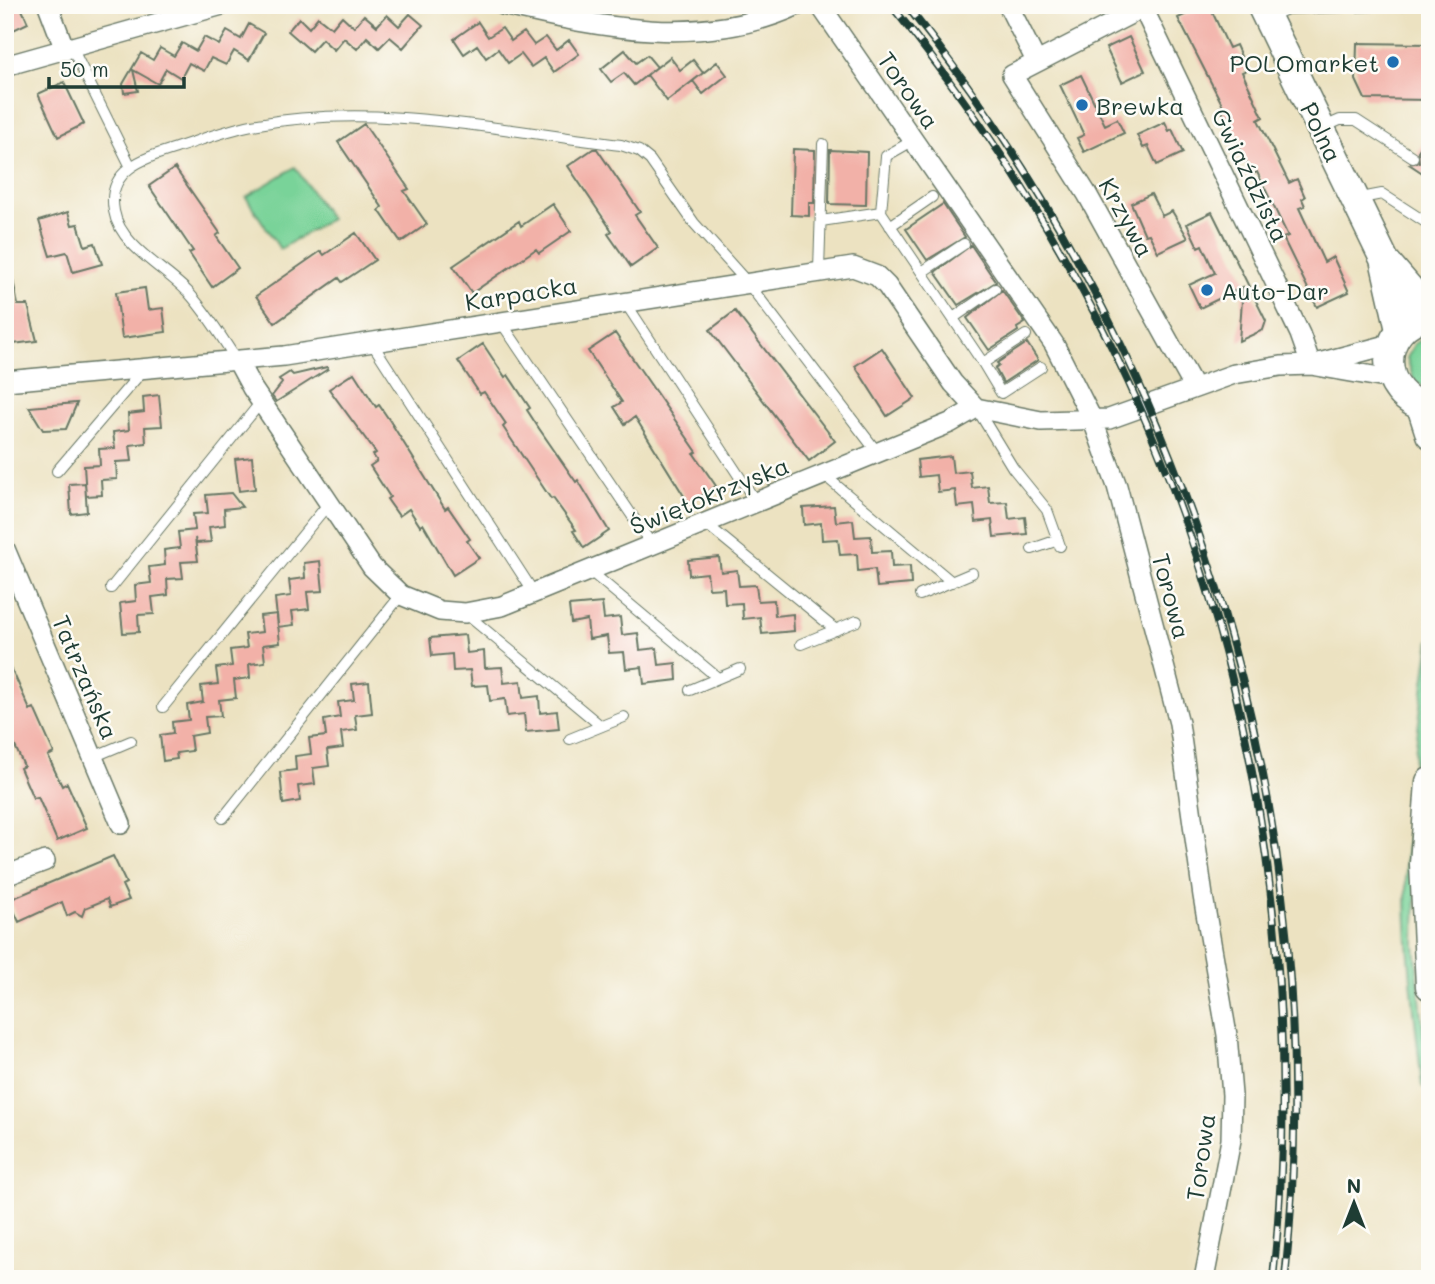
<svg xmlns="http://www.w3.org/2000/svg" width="1435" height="1284" viewBox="0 0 1435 1284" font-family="Mali,sans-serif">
<rect width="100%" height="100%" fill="#fdfcf7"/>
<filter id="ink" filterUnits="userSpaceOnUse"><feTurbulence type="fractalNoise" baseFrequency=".0143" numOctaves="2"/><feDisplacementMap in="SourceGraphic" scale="14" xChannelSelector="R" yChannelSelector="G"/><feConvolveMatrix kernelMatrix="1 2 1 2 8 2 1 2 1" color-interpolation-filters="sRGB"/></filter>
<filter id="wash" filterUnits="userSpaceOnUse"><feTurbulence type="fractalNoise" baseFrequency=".00686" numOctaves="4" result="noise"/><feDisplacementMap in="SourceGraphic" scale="28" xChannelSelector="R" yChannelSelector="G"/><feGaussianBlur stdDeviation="1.57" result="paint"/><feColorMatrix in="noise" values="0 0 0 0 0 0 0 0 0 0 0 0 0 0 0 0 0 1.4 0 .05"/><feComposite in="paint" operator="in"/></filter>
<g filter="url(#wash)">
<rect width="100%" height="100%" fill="#ece2c1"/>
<path fill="#79d399" stroke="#4c8866" stroke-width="2" d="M295,167L330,219L280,249L246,197Z
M1430,335V390L1414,381L1407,358L1414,344Z
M1430,639V694L1417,806L1415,945L1429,1092L1422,1086C1415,1016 1405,944 1406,873C1407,795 1420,717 1430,639Z"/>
<g id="blocks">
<path fill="#f2b1a8" d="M5,5H20L28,23L5,34Z
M1206,5H1209L1229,48L1236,45L1247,70L1242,72L1263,117L1258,120L1289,183L1297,179L1305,197L1302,199L1305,206L1299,208L1324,262L1333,257L1349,292L1317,307L1283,238L1288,236L1257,172L1252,174L1220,107L1223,106L1178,18Z
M410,14L423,25L403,48L390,37L379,48L367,37L357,49L344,38L334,50L322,39L311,51L288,31L299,18L309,28L318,17L332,28L342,16L354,27L364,15L377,26L387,15L399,26Z
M478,22L488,37L502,28L511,41L524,32L534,45L546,37L556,50L569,40L579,54L554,72L544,58L531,67L521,54L508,63L498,49L486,58L477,45L464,54L454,39Z
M249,24L264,33L249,60L234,51L226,65L211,58L204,71L189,63L181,78L166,69L158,84L133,70L138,91L124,93L123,84L141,53L153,60L160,48L174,56L182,43L196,51L204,37L219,45L227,31L241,39Z
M1129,37L1145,71L1122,82L1106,48Z
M1357,43L1430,44V100L1365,99L1356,80Z
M625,50L636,63L647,55L657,67L634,85L624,73L611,82L601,69Z
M670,57L680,70L693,60L703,73L667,101L647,75Z
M717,62L727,75L703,94L693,81Z
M1081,75L1105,125L1117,119L1124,133L1084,152L1077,138L1084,135L1060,85Z
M64,82L84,124L58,137L38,94Z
M1165,122L1169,131L1172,129L1183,153L1157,165L1148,146L1143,148L1137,135Z
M364,124L409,189L404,191L427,224L401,242L379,210L382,207L338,142Z
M1430,133V178L1409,164L1419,162L1418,151Z
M593,149H597L640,212L635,215L658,248L631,267L608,234L612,231L568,166Z
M793,149L815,150L814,203H809V216L791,215Z
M830,150L867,152L866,205L829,204Z
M175,168L220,233L216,236L238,268L212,287L189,253L193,251L149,186Z
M1151,194L1162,216L1172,211L1188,238L1158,252L1149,234L1145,235L1131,203Z
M553,204L571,231L539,253L536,249L472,293L453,266L519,221L521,226Z
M943,204L965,237L927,260L906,229Z
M68,212L72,225L78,224L85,246L95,243L102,264L73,272L67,252L50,256L39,221Z
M1212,212L1266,321L1263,330L1239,341L1243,287L1200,308L1189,285L1215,273L1202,245L1198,247L1187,224Z
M356,233L375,260L342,282L339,278L275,323L256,296L321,251L324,255Z
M971,245L996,282L958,305L935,272Z
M12,275L18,305H28L37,341L5,345V276Z
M145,288L148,310L163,308L166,332L122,338L116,292Z
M1002,290L1025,323L1017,328L1018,331L989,350L967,318Z
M735,311L835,441L809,461L710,330Z
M615,333L697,452L694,454L716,486L689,504L635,417L625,424L614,407L622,402L588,351Z
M1027,343L1038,360L1003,383L995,368L999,365L997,363Z
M483,344L505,377L508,375L530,408L527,410L538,427L576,482L578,480L609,531L584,548L573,531L576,530L553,498L551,499L503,427L506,424L484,392L480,394L458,361Z
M882,348L915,398L887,416L855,366Z
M327,367L328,369L276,402L272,396L282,383L279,379L290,372L293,375Z
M354,373L376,407L379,405L390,421L445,509L448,507L470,539L467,541L479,558L453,575L423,524L420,526L409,509L399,516L387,499L390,497L370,466L377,461L373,455L376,453L329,389Z
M159,395L162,426L145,427L146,443L130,445L132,461L116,462L117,479L101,480L102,495L86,496L84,466L100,465L99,449L115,448L113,432L129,430L128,414L144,412L143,397Z
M77,403L66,429L43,430L29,407Z
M951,456L953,473L970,471L972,488L988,486L990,503L1007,502L1009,519L1025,517L1027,534L994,537L992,520L976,522L974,505L957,507L955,490L938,492L936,475L919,477L917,460Z
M252,457L255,489L239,491L235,459Z
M85,483L87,512L71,514L69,484Z
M231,493L242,507L224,509L225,525L209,527L211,542L196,543L195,538L198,561L181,562L183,578L167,579L168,595L152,597L154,614L138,615L139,632L123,633L120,603L136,601L135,585L151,583L149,567L165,565L164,550L180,548L178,532L195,530L193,514L208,513L206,495Z
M834,506L836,522L853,520L855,537L871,536L872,552L891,551L892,567L910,566L911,584L877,587L875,569L858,571L857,554L840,555L838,539L822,540L821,523L804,525L803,508Z
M719,557L721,572L737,570L739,586L756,585L758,601L774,600L775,616L793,614L794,631L762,634L760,617L743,619L742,603L725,604L724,588L709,589L707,573L689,575L688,560Z
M320,561L323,591L307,592L309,609L292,611L294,625L278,627L275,598L291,596L289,580L305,578L304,563Z
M602,603L604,619L620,617L622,635L638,633L640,650L657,648L659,665L676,663L677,680L644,684L642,667L626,669L624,652L609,653L607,636L589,639L587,620L571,623L569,606Z
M277,614L280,643L263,645L265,662L249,664L250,678L234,680L236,698L219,700L221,716L205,717L207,733L190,736L192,751L176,753L177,759L163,761L160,735L173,733L172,722L189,720L187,705L203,702L201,686L218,684L216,668L232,666L230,650L247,648L245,634L262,632L260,616Z
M465,635L467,653L484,651L485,668L502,667L504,683L521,681L523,698L539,696L540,713L557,711L559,729L526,732L524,714L507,716L505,699L490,701L488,685L472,686L470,670L453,671L452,654L432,656L430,638Z
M5,654L30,710L34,708L54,753L48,756L62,786L67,783L87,828L57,841L38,797L33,798L20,768L24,766L5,724Z
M369,682L372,713L355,715L357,730L341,732L343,748L327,750L329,766L313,768L315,784L298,786L300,801L283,804L280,772L296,770L295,756L311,754L309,738L326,736L324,720L340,717L338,702L354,700L352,684Z
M113,856L126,883L122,885L129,900L110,907L107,899L85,908L82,916L75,912L67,916L62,902L19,922L9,900Z"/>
</g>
</g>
<g filter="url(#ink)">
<use href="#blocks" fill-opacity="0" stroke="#677765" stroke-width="2"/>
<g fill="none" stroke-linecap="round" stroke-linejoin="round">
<defs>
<path id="lane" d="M1271,16L1287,9L1405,5
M72,48L130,165
M1324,127L1340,120H1356L1413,157
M1356,199L1382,194L1430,225
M881,212L886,156L914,140
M821,221L881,212L983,363L1026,335
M890,226L932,197
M819,270L823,144
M922,272L964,244
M625,302L756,502
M953,318L995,289
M501,322L652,545
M372,343L534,593
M237,361C222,337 206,312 188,292C165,268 120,246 114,211C106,169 145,158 176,148C201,140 226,130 252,125C378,102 497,130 621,145L639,151L650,160L694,223L747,282L877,452
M983,363L1001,393L1041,367
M977,409L1013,468L1047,510L1060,546
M57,471L144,369
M824,475L952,582
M705,523L836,630
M1032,549L1058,540
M590,571L718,678
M111,588L261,402
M920,595L972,573
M465,613L601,726
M801,644L857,621
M690,690L740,669
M163,707L329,503
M570,739L624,717
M93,757L131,741
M223,818L401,595"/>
<path id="street" d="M48,5L65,50
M503,5C600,28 705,49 798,5
M820,5L1054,344L1093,421L1117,486L1179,723L1203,896L1227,1035L1232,1095L1231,1140L1204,1279
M1008,5L1036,61
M1148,5L1012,75L1087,194L1194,387
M1143,8L1300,334L1311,365
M5,66L222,5
M238,362L252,388L372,567L401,595L440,611L465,613L502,606L534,593L950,423L976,408L1041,421L1109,419L1234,374L1281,366L1311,365L1391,379
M1319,363L1391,344
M5,381L284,356L853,267L877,276L887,286L953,383L976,408
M5,549L121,824
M5,876L45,861"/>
<path id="secondary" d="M1261,5L1384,259L1400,330
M1386,262L1430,313
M1430,315C1375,325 1376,398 1430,408
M1421,406L1430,434
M1430,782L1424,864L1430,986"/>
</defs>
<use href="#lane" stroke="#677765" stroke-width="12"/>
<use href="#street" stroke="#677765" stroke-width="22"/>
<use href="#secondary" stroke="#677765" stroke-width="31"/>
<use href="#lane" stroke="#fff" stroke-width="10"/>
<use href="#street" stroke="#fff" stroke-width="19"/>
<use href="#secondary" stroke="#fff" stroke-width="28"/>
<defs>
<path id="rail" d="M891,5C954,84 1012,166 1062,254C1239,560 1310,928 1273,1279
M906,5C1194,361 1333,823 1285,1279"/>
</defs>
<use href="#rail" stroke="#1f3d34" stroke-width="8"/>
<use href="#rail" stroke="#fdfcf7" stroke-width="5" stroke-dasharray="16" stroke-linecap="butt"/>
</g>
</g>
<g fill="#1f6fb2" stroke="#fdfcf7" stroke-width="2.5">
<circle cx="1393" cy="62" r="7"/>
<circle cx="1082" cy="105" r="7"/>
<circle cx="1207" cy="290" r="7"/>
</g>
<g text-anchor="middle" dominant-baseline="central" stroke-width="5" stroke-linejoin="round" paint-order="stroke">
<g font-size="24" fill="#1f3d34" stroke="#fdfcf7" text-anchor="start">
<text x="1379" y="62" text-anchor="end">POLOmarket</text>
<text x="1096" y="105">Brewka</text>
<text x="1221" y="290">Auto-Dar</text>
</g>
<g font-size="24" fill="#1f3d34" stroke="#fdfcf7">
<text transform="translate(909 90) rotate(55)">Torowa</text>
<text transform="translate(1322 132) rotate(64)">Polna</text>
<text transform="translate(1251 175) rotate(64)">Gwiaździsta</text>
<text transform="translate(1127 217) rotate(61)">Krzywa</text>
<text transform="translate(521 293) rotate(-9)">Karpacka</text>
<text transform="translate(709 495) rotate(-22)">Świętokrzyska</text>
<text transform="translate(1172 596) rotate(75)">Torowa</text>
<text transform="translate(86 677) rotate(67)">Tatrzańska</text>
<text transform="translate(1200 1157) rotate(-82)">Torowa</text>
</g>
</g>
<rect width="1435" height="1284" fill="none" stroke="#fdfcf7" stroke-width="28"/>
<g transform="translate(1354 1203)" stroke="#fdfcf7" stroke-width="5" paint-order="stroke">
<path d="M0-5L12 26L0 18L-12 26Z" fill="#1f3d34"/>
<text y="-10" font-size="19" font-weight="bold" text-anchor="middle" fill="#1f3d34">N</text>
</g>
<path d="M49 77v10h135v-10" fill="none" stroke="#1f3d34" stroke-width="3.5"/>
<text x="60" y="77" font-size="21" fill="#1f3d34" stroke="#fdfcf7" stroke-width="5" paint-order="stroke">50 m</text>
</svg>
